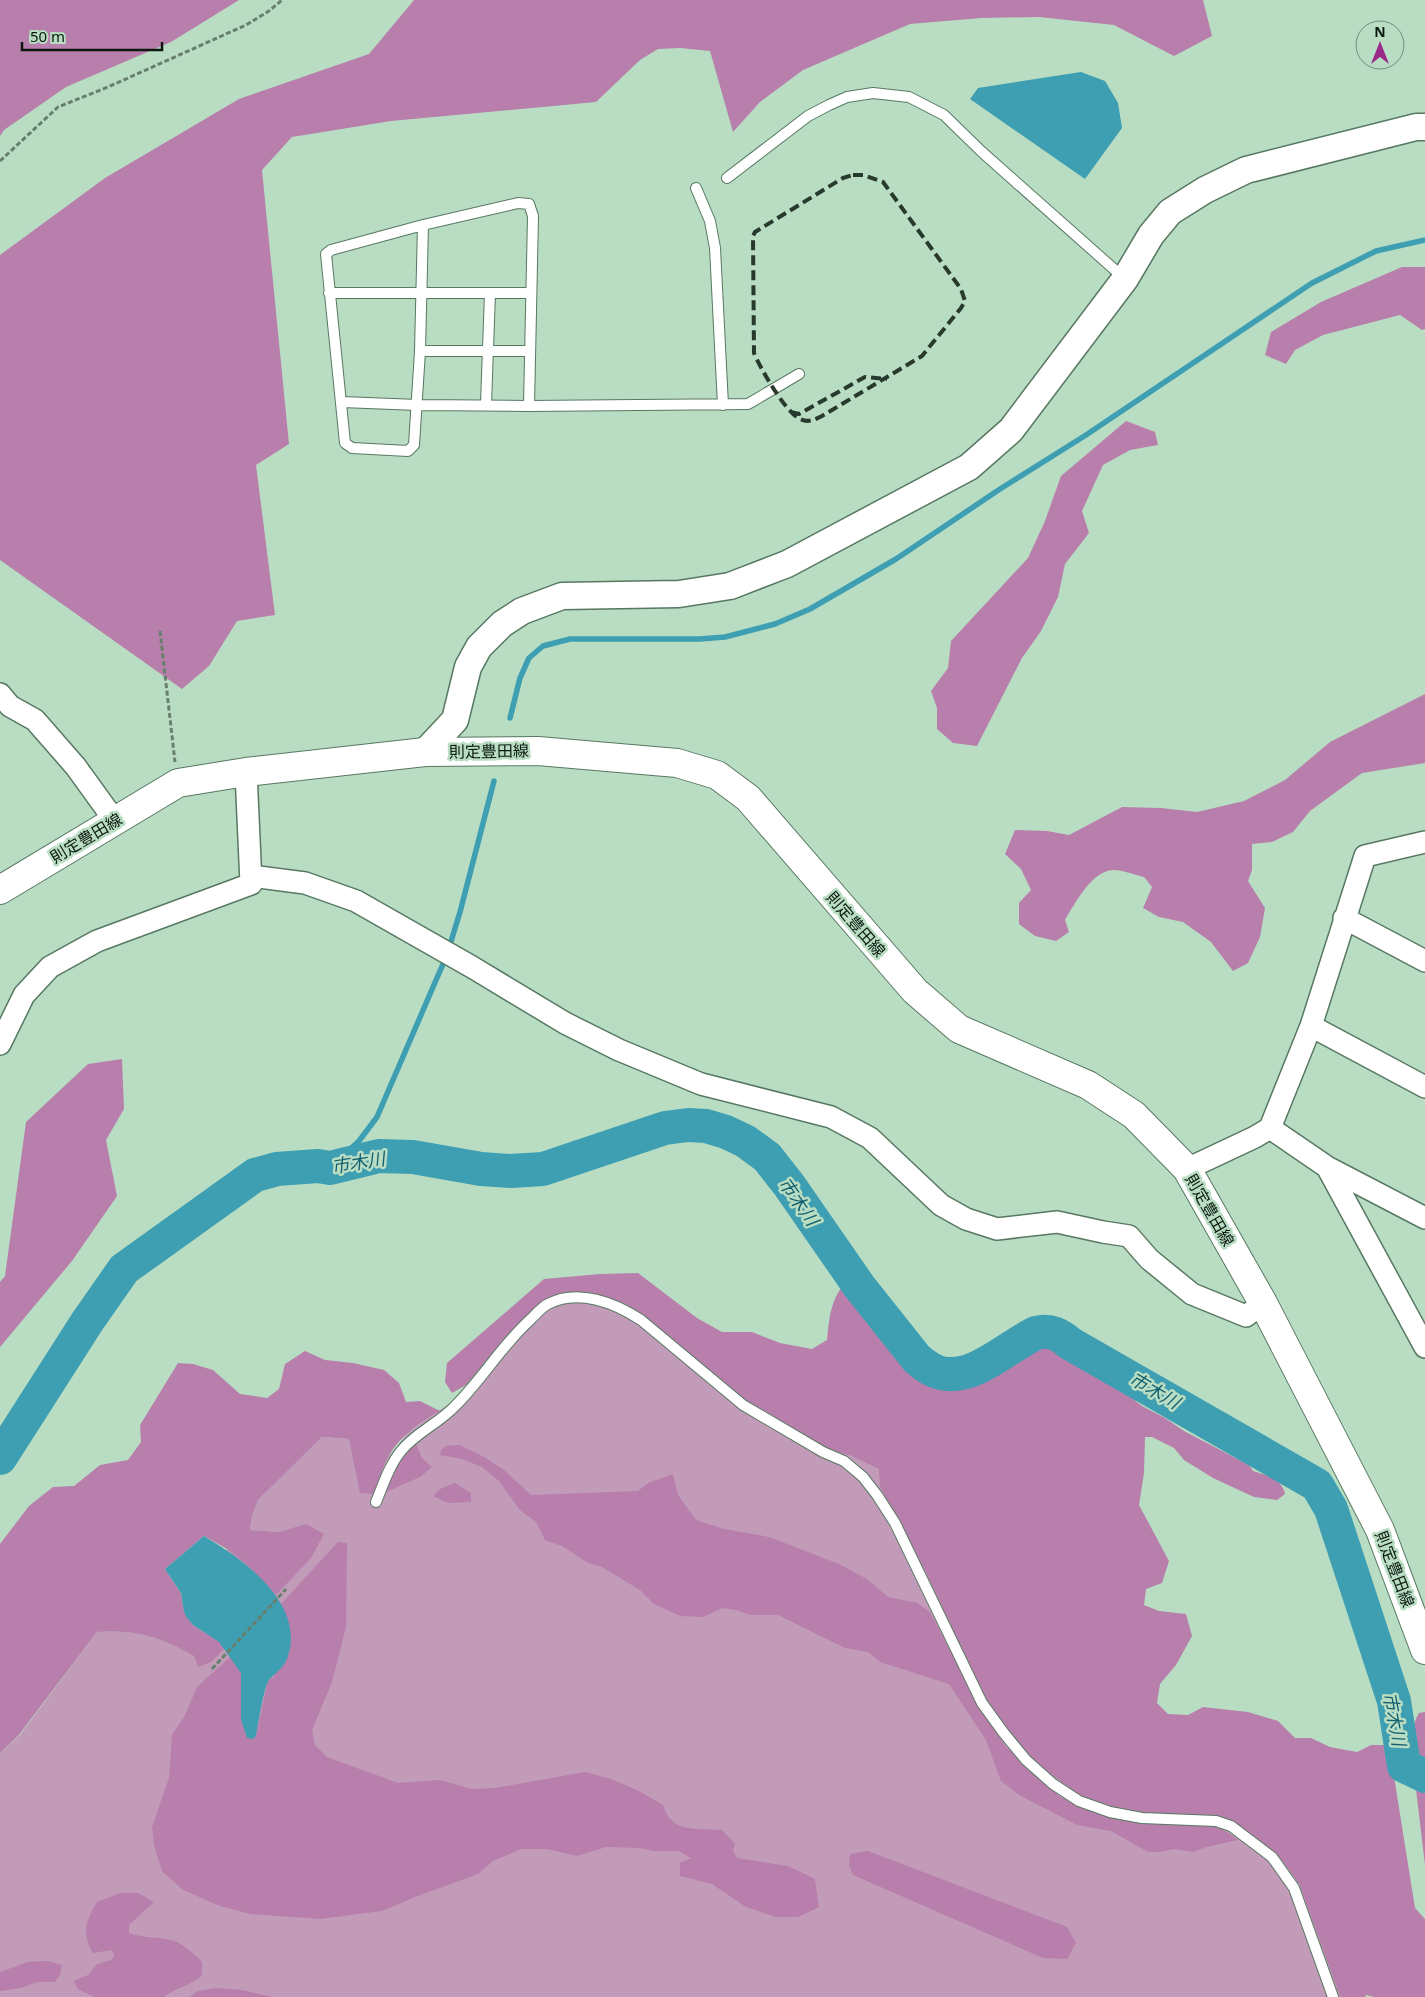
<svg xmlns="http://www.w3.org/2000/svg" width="1425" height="1997" viewBox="0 0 1425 1997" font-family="'Noto Sans','Noto Sans JP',sans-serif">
<rect width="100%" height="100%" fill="#b9ddc3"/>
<path fill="#c19bb8" d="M589,1292L626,1304L827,1449L851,1456L880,1469V1487L925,1571L949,1624L1012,1734L1028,1757L1082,1798L1233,1822L1277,1854L1299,1884L1340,1997H0V1753L19,1736L97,1632C136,1629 161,1637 195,1656L198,1667L227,1549L306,1524L278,1532L250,1530L252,1516L258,1500L322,1437L349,1439L378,1485L389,1456L408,1433L426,1419L454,1401L513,1329L543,1302L568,1293Z"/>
<path fill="#b87fac" d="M0,0H239L171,42L66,87L4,130L0,136Z
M414,0H1203L1212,36L1174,56L1114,25L1039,17L981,18L910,24L803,70L760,102L733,132L710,51L680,48L658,49L640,60L596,102L391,121L292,137L262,170L289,444L256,465L275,615L237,621L209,666L182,689L0,560V255L105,178L239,99L369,54Z
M1402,267H1425V329L1422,330L1400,315L1323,335L1295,350L1286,364L1265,355L1271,332L1321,302Z
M1126,421L1155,432L1158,445L1130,450L1103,465L1082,511L1089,533L1065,564L1058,597L1041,631L1022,658L977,746L953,743L937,729V708L931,691L948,668L951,641L1028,558L1045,521L1061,476Z
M1425,694V763L1362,773L1310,811L1293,832L1272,842L1252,844V870L1248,881L1265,908L1260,937L1248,963L1233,971L1211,942L1183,922L1159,917L1143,908L1152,887L1144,877C1135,875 1123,870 1113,870C1092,871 1075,903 1065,920L1069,932L1056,941L1035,936L1019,924V903L1031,890L1021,869L1005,854L1015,830L1047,831L1069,835L1122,807L1161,808L1197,812L1244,801L1285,780L1330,742Z
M122,1059L124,1109L106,1140L117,1196L72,1261L0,1347V1282L5,1276L26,1122L88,1064Z
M638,1273L697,1318L722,1332H752L780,1343L812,1349L827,1340C829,1320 830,1304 841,1288L852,1290L920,1368C933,1376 945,1380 960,1377C966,1376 974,1375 979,1373C1003,1361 1019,1337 1047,1336L1051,1344V1349L1123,1388L1133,1399L1142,1406L1165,1418L1184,1431L1249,1465L1253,1471C1266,1475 1282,1478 1285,1494L1277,1500L1254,1497L1213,1478L1184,1460L1174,1448L1152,1437H1145L1144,1473L1139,1505L1169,1561L1162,1583L1146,1589L1144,1605L1159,1611L1186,1614L1192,1636L1176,1665L1160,1684L1157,1703L1168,1714L1188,1715L1203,1707L1248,1712L1278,1721L1295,1738H1311L1330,1747L1357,1752L1371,1745H1389L1415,1908L1425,1919V1997H1374L1366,1995L1365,1997H1340L1299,1884L1277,1854L1233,1822L1112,1810L1082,1798L1028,1757L985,1699L925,1571L880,1487L879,1469L851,1456L827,1449L782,1423L745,1400L717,1379L643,1316L626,1304L589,1292L568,1293L543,1302L513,1329L466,1385L452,1393L445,1382L447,1363L544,1279L600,1274Z
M305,1351L325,1360L353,1363L384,1370L399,1383L406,1402L420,1401L440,1411C423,1420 396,1439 388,1458C382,1469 379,1482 374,1494L360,1493L349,1439L322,1437L258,1500L252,1516L250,1530L278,1532L306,1524L324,1534L311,1558L276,1595L246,1564L227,1549L204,1536L165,1569L181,1593L184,1612L193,1625L219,1642L224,1649L211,1662L198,1667L194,1656C161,1637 136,1629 97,1632L18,1736L0,1753V1544L29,1506L53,1487L74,1486L100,1465L128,1460L141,1442L140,1425L178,1363L193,1364L213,1370L240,1394L267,1398L279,1389L285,1364Z
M416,1444L422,1458L432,1467L420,1477L384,1493L403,1454Z
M460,1445L484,1457L504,1470L531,1495L638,1491L648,1483L673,1474L678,1495L696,1520L724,1529L769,1537L839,1564L867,1579L888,1597L917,1603L930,1612L980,1708L1006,1747L1060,1797L1089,1810L1117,1819L1146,1822L1202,1823L1222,1829L1238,1840L1206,1847L1193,1852L1175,1849L1158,1852H1148L1111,1831L1077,1825L1019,1795L1001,1781L986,1740L949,1684L880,1662L868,1652L845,1648L778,1615H750L736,1610L722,1608L703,1617L680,1616L654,1604L640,1590L602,1567L588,1563L562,1546L545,1540L536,1522L520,1510L499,1481L482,1467L462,1459L440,1455L441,1450L446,1446Z
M455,1483L471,1493V1502L448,1503L433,1496L440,1489Z
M338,1542L347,1543L346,1627L332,1682L312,1730L315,1745L327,1757L398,1783L440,1780L472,1789L495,1788L585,1772L611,1779L639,1791L663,1805C671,1834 697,1828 722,1830L735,1844L733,1850L737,1858L788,1866L815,1879L819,1907L798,1917H776L746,1907L712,1884L680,1876V1863L691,1858L678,1851H654L640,1848L606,1847L577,1856L547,1849H521L493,1861L478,1874L415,1897L382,1911L320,1919L250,1914L220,1906L183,1890L162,1871L154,1845L152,1827L169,1778L172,1735L185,1715L197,1687L230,1657L241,1673V1720L256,1736L268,1680L274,1677L284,1611L281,1604Z
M1425,1712V1764L1412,1753L1409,1740L1417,1739C1413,1729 1413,1723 1419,1713Z
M1415,1781L1425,1787V1865Z
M868,1851L1067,1927L1076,1943L1067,1959L1043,1958L853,1875L849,1865L850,1854Z
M120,1893H138L154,1902L129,1925V1933C144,1939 163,1936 177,1942C186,1947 195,1954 202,1962V1975C191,1986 176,1987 164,1997H95L79,1990L73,1981L88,1975L97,1964L111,1960L114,1956L112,1950L93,1953C81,1933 86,1921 97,1902Z
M47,1961L62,1965L60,1975L55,1982H37L21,1988L0,1991V1972L28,1962Z
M216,1988L242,1990L272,1997H190L198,1991Z"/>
<path fill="#3e9eb2" d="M1081,72L1105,81L1118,103L1122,128L1085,179L970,99L978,88Z
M204,1536C243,1559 305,1603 288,1656C285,1667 276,1672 269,1680C264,1686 258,1725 256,1736L253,1739L247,1738L241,1720V1673L219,1642L193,1625L187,1618L184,1612L181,1593L165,1569Z"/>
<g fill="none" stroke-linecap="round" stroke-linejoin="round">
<path stroke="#3e9eb2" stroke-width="5.5" d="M510,718L520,678L529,658L543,646L570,639H700L725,637L775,624L810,609L896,559L1000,489L1086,435L1312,283L1376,251L1425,240
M449,948L460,912L494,781
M330,1168L359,1141L377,1117L446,957"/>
<path stroke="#3e9eb2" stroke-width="34" d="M0,1458L87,1322L124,1269L255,1175L277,1169L318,1166L330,1168L379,1156L413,1157L481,1169L511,1171L543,1169L665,1128L688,1125L706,1126L726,1132L745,1141L767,1157L789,1185L859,1286L917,1359C924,1365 932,1371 941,1373C974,1381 1008,1346 1036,1333C1051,1329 1060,1335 1071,1344L1317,1485L1331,1509L1394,1701L1404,1766L1425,1776"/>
<defs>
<path id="service" d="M727,178L808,116L829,105L847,97L873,93L909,97L944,115L982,152L1124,278
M696,188L710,221L715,248L723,405
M423,225L420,351L414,445L408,451L352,448L345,443L326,254L331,250L423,225L518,203L529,204L533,216L529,406
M329,293H530
M420,351H530
M342,402L418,405L529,406L748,404L799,374
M486,404L490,293
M376,1502C383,1485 389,1466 401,1451C416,1432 440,1423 456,1405C483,1378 502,1345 531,1319C536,1314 542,1307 548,1304C578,1288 615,1303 641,1320L743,1405L823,1452L844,1461L863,1477L877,1495L895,1523L982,1703L1003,1732L1026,1760L1053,1784L1079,1801L1110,1812L1142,1818L1216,1821L1231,1826L1272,1857L1294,1888L1333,1997"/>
<path id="minor" d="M0,694L10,706L35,720L76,767L115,821
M251,876L305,883L356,901L472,967L565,1023L619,1050L701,1084L831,1117L870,1138L941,1205L966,1219L997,1229L1057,1222L1103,1232L1129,1236L1149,1259L1192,1294L1246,1316L1263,1303
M1344,918L1425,961
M1311,1026L1425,1087
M0,1044L24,995L50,967L97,941L251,884L246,772
M1270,1128L1327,1167L1425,1218
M1327,1167L1425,1347
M1187,1169L1255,1137L1270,1128L1311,1026L1365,856L1425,842"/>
<path id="tertiary" d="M425,752L455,720L468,667L479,647L502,624L522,611L562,596L679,594L730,586L787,564L969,467L1011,430L1125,279L1151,235L1170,212L1205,190L1246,170L1416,127H1425"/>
<path id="secondary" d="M0,890L178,783L246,772L425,752L538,751L677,763L717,775L748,798L915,991L959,1029L1088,1085L1134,1115L1187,1169L1263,1303L1380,1530L1425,1650"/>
</defs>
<use href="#service" stroke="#577861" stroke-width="12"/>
<use href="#minor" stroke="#577861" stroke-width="24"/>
<use href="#tertiary" stroke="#577861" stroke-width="29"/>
<use href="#secondary" stroke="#577861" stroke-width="30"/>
<path stroke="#67806e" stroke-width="3" stroke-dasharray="5 2.5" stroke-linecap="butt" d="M0,161L58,107L108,87L246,25L269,11L282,0
M160,631L175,762
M212,1669L286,1589"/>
<use href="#service" stroke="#fff" stroke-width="10"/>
<use href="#minor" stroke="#fff" stroke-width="21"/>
<use href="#tertiary" stroke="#fff" stroke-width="26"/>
<use href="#secondary" stroke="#fff" stroke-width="28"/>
<path stroke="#28392d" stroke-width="4" stroke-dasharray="10 5" stroke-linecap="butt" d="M853,175H863L883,182L961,289L965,301L961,308L922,356L822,416C814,420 808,423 800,419C786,413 760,368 754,353L753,236L755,232L843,178Z
M791,412L799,414L865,377L887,379"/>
</g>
<g text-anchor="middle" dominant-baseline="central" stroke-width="5" stroke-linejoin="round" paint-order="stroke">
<g font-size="16" fill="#0b180f" stroke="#b9ddc3">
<text transform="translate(489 751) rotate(-1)">則定豊田線</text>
<text transform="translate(86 838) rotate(-31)">則定豊田線</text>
<text transform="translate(856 924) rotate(49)">則定豊田線</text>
<text transform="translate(1210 1210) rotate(60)">則定豊田線</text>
<text transform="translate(1395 1569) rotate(69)">則定豊田線</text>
</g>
<g font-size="18" font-style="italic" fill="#136170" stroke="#b9ddc3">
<text transform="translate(358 1162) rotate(-9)">市木川</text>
<text transform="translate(799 1201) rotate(55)">市木川</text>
<text transform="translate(1155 1390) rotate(30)">市木川</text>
<text transform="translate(1395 1719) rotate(79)">市木川</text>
</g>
</g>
<g transform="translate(1380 45)"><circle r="24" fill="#b9ddc3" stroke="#738e7b"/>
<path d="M0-4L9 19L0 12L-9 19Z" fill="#992a8a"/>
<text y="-8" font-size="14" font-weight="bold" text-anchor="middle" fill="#0b180f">N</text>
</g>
<path d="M22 42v8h140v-8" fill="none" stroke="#0b180f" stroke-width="2.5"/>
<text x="30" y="42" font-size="15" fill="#0b180f" stroke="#b9ddc3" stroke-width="4" paint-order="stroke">50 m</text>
</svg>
